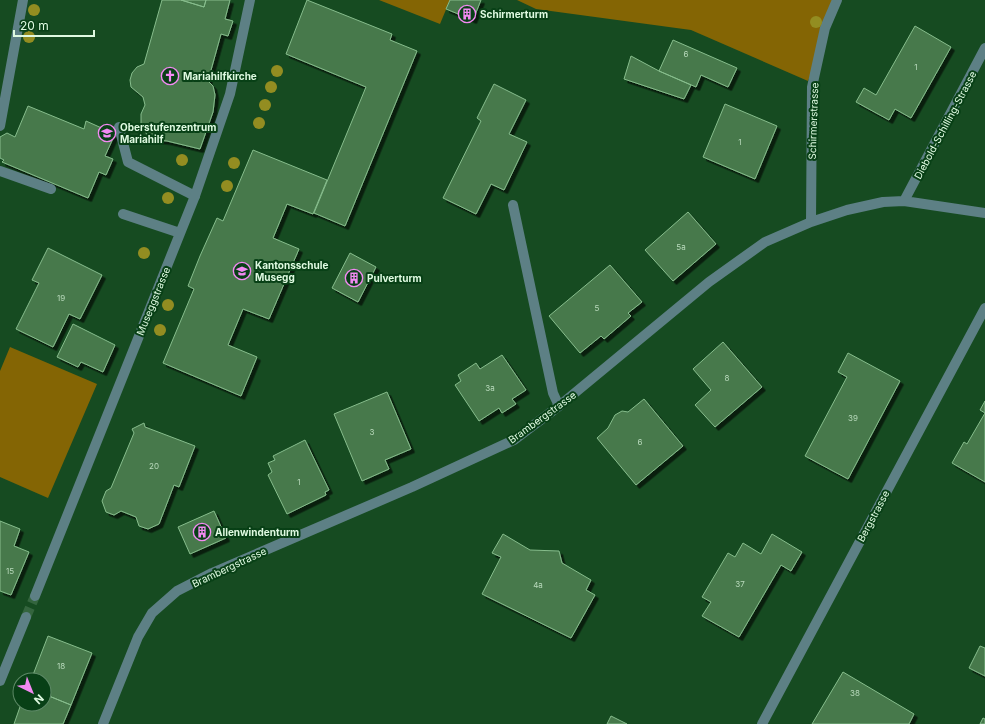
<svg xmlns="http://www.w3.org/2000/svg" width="985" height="724" viewBox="0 0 985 724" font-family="Inter,sans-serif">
<defs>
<filter id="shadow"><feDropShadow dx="3.5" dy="3.5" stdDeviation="0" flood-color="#0009"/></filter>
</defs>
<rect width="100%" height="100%" fill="#164b21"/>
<path fill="#846504" d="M379,0H450L440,24Z
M517,0H839L808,81L691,30L536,9Z
M10,347L97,384L48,498L0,477V371Z"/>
<path fill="#46794c" stroke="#87bd8c" filter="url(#shadow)" d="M162,0H181L204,7L206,0H230L225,19L233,21L228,36L221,34L208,81L213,86L215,95L213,112L200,149L167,141L157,140L148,136L141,126V114L145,105L143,97L131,87L130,80L132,73L137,67L144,64Z
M181,0H206L204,7Z
M307,0L392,34L390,40L417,51L345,226L314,213L366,87L286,54Z
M450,0H481L473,20L446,9Z
M915,26L951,47L911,118L895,109L889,120L856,102L864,88L876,95Z
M673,40L737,68L728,87L701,75L696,87L659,71Z
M631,56L659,71L691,85L684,99L624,79Z
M494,84L526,100L509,134L527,142L504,190L491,184L476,214L443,198L481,121L477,118Z
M725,104L777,126L755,179L703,157Z
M28,106L84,129L86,121L115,134L105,156L113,159L106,175L99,172L88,198L2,162L4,160L0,158V137L7,133L15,137Z
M253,150L327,180L313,214L287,204L273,238L299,249L269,319L243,309L228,345L257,357L241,396L163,363L194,289L188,286L200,256L217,218L223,221Z
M688,212L716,244L673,281L645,250Z
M48,248L102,275L80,319L69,314L53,347L16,329L39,283L32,280Z
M350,253L376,267L358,302L332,288Z
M610,265L642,302L628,313L631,316L604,339L601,336L580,353L549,316Z
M73,324L115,345L103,372L81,362L78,367L57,357Z
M723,342L762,387L715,427L695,405L711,390L693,369Z
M848,353L900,381L848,479L805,456L847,377L838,372Z
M502,355L526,390L512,399L516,404L502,413L499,408L479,421L455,385L461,381L458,375L476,363L480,369Z
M387,392L411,449L385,460L389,469L362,481L334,414Z
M644,399L683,446L636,485L597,438L608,428L615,415L622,411L628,412Z
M985,401V482L952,463L964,442L967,444L985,413L980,410Z
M144,423L145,427L195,446L179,487L174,485L159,524L148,529L139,526L136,517L121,511L114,515L106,512L102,501L106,491L111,488L134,433L132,429Z
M305,440L329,490L325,492L326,495L287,514L268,475L272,472L268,463L275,460L273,456Z
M214,511L226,538L190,554L178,527Z
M0,521L20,529L14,546L29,552L11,595L0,591Z
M503,534L530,550L559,551L562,563L591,580L586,590L595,595L571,638L482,594L501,557L492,553Z
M772,534L802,552L791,571L781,565L739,637L702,616L711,602L702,597L728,553L735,557L743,543L761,554Z
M48,636L92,653L71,705L44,694V680H31Z
M980,646L985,648V676L969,668Z
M843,672L914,714L909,724H812Z
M44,694L71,705L63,724H14L21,704H44Z
M611,716L627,724H607Z
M983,718L985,719V724H980Z"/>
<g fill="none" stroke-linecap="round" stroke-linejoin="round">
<path stroke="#34653e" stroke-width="10" stroke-dasharray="10 5" stroke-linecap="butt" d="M26,617L35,596"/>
<path stroke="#5d8085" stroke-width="10" d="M119,127L128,162L195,196
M513,205L553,393L559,406"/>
<path stroke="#5d8085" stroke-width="10" d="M0,126L23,0
M0,171L51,189
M904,201L985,48
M123,214L180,233
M811,222L812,87L825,28L837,0
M35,596L195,196L230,94L250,0
M0,681L26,617
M103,724L138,637L152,613L177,591L212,573L412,487L514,440L559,406L709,282L765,242L811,222L847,210L883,202L904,201L985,213
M762,724L985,308"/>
</g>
<g fill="#938d21">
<circle cx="34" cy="10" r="6"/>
<circle cx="816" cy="22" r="6"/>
<circle cx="29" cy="37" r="6"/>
<circle cx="277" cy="71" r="6"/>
<circle cx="271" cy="87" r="6"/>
<circle cx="265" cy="105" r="6"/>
<circle cx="259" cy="123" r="6"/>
<circle cx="182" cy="160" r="6"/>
<circle cx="234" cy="163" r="6"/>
<circle cx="227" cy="186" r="6"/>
<circle cx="168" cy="198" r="6"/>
<circle cx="144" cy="253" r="6"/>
<circle cx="168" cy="305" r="6"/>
<circle cx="160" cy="330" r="6"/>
</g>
<defs>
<symbol id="building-ring" viewBox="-11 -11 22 22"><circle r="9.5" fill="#084016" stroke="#f38af2" stroke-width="1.5"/><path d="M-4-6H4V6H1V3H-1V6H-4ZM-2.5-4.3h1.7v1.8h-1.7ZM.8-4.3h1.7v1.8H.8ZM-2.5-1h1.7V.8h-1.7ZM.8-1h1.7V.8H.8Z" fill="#f38af2"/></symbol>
<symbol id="church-ring" viewBox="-11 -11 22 22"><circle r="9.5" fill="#084016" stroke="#f38af2" stroke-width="1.5"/><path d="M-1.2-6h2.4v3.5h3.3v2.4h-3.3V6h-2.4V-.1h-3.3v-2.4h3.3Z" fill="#f38af2"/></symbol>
<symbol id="school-ring" viewBox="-11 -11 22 22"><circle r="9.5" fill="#084016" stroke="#f38af2" stroke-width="1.5"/><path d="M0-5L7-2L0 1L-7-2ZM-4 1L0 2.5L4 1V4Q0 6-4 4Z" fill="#f38af2"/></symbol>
</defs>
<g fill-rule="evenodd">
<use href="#building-ring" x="457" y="4" width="20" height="20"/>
<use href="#church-ring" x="160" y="66" width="20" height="20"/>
<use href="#school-ring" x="97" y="123" width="20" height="20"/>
<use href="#school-ring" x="232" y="261" width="20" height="20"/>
<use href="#building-ring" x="344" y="268" width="20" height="20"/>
<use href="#building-ring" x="192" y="522" width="20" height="20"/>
</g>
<g text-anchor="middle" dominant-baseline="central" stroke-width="4" stroke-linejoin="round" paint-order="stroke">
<g font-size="8" fill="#b9dabc">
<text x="686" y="54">6</text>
<text x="916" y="67">1</text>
<text x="740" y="142">1</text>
<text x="681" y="247">5a</text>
<text x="61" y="298">19</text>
<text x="597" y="308">5</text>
<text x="727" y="378">8</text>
<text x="490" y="388">3a</text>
<text x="853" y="418">39</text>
<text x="372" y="432">3</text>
<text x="640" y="442">6</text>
<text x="154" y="466">20</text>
<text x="299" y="482">1</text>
<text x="10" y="571">15</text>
<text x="740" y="584">37</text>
<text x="538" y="585">4a</text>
<text x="61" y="666">18</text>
<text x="855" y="693">38</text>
</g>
<g font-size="10" font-weight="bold" fill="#dffae1" stroke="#084016" text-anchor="start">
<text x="480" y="14">Schirmerturm</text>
<text x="183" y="76">Mariahilfkirche</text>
<text x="120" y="127">Oberstufenzentrum<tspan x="120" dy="12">Mariahilf</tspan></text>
<text x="255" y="265">Kantonsschule<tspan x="255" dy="12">Musegg</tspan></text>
<text x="367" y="278">Pulverturm</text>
<text x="215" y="532">Allenwindenturm</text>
</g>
<g font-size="10" fill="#dffae1" stroke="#084016">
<text transform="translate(813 121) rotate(-88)">Schirmerstrasse</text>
<text transform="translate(945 125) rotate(-62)">Diebold-Schilling-Strasse</text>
<text transform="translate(153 301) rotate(-68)">Museggstrasse</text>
<text transform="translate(542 417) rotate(-36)">Brambergstrasse</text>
<text transform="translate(873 516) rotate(-62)">Bergstrasse</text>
<text transform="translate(229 567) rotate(-25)">Brambergstrasse</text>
</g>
</g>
<g transform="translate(32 692) rotate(137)"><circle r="19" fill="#084016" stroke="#5e8a67"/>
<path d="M0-3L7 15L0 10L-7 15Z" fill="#f38af2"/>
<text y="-6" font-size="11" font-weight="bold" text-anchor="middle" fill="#dffae1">N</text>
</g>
<path d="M14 30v6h80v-6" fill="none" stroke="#dffae1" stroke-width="2"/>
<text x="20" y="30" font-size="12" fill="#dffae1" stroke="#084016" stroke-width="3" paint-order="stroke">20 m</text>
</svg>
